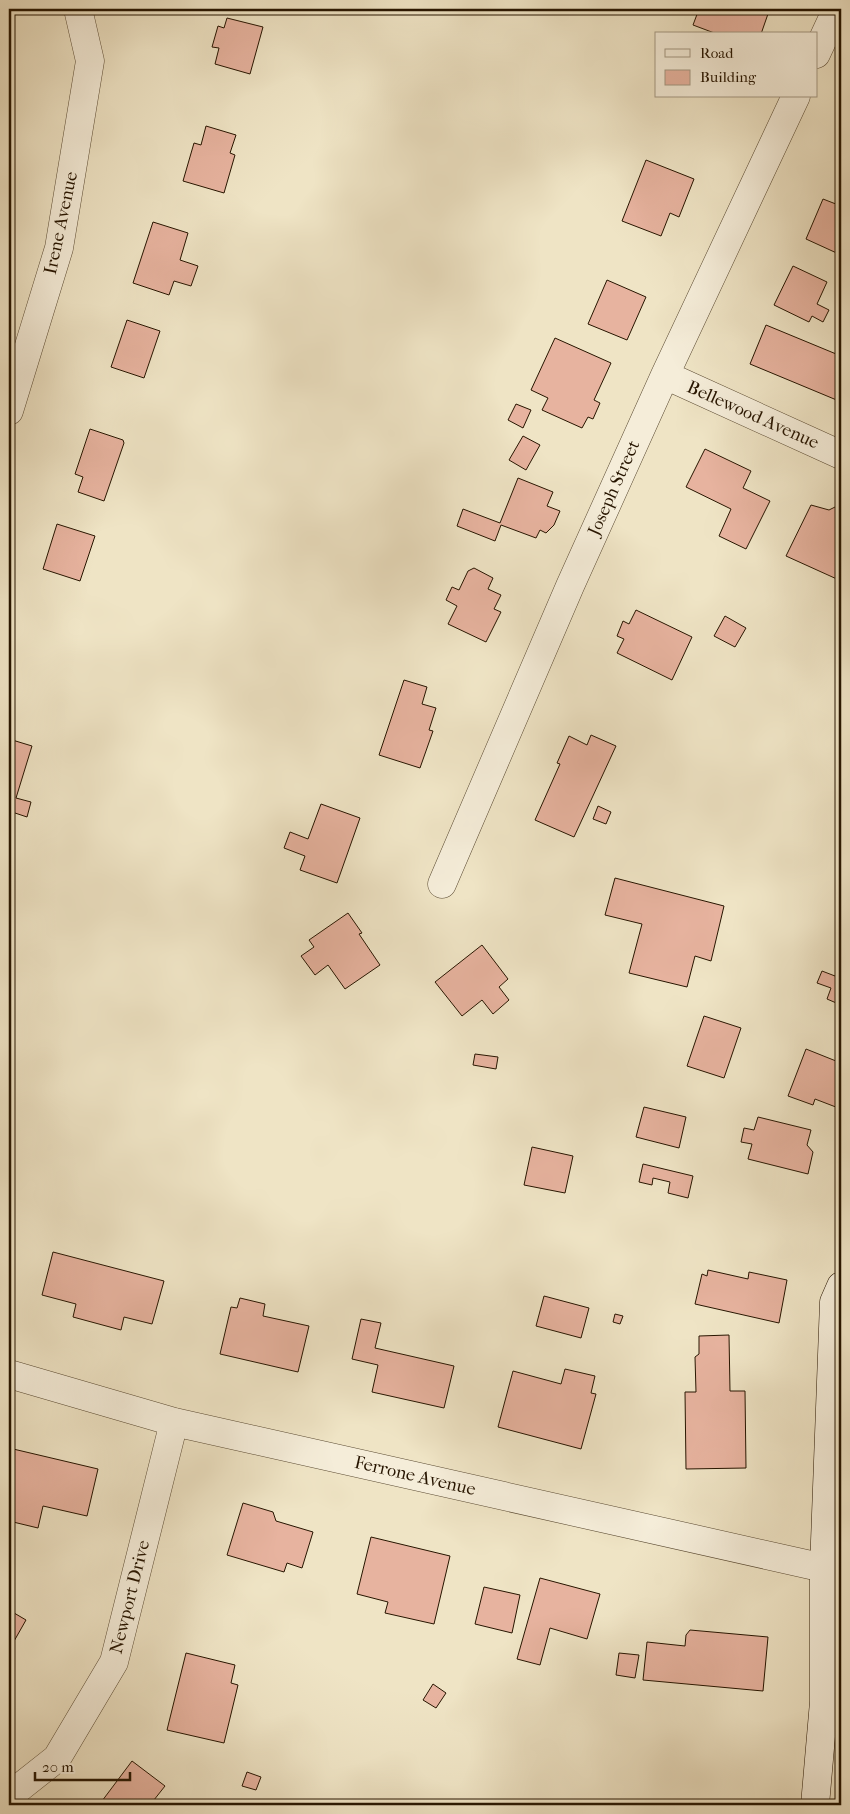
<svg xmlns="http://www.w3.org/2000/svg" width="850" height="1814" viewBox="0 0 850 1814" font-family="'IM FELL French Canon',serif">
<rect width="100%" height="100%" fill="#efe4c5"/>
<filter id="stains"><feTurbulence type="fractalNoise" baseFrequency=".004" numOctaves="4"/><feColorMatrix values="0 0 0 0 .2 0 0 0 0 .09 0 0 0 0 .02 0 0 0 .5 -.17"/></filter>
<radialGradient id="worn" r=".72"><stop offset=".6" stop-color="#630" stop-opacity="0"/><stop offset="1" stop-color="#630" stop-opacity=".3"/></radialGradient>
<path fill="#e7b39f" stroke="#271500" d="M699,9H769V11L761,34H717L693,25Z
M227,18L263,27L250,74L215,64L219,48L212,47L218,26L224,28Z
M206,126L236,135L230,153L235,155L224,193L183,181L194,143L201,145Z
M646,160L694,179L679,217L670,213L661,236L622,221Z
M823,199L841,206V255L806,239Z
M153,222L188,233L180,260L198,266L191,286L174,281L169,295L133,283Z
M793,266L827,282L817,304L829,310L823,322L812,316L809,322L774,305Z
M607,280L646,297L627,340L588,324Z
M127,320L160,331L144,378L111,367Z
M766,325L841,356V396L839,401L750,364Z
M555,338L611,363L594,400L600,403L593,419L588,417L582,428L542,410L548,398L531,390Z
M516,404L531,410L523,428L508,420Z
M90,429L123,440L124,443L104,501L78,492L83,477L75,474Z
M523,436L540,445L526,470L509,460Z
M705,449L751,471L743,488L770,501L746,549L719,536L731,509L686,487Z
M518,478L553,492L547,506L560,511L554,525L546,533L540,530L536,538L501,525L495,541L457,526L463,509L500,523Z
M811,505L829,510L839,505L838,513L841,516V551L837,560L841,562V577L839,580L786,556Z
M57,524L95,536L80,581L43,569Z
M474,568L493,578L488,589L501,595L494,609L501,612L486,642L448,624L457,606L446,600L452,587L459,590L468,571Z
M636,610L692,637L672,680L617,653L624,639L617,636L623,621L629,624Z
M725,616L746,628L735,647L714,636Z
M404,680L427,687L422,704L436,708L429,730L433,731L420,768L379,755Z
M591,735L616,746L574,837L535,820L560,764L557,763L569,736L587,745Z
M9,739L32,746L16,798L31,802L27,817L12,812L10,817H9Z
M321,804L360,818L337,883L300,870L305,856L284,848L290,832L308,839Z
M598,806L611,812L606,824L593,819Z
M9,853L14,855L9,876Z
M615,878L724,906L711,961L695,956L687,987L629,973L642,924L605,915Z
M348,913L362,933L359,934L380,965L345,989L328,965L315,975L301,956L314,947L309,940Z
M482,945L508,979L499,987L509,1000L493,1014L482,1000L462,1016L435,982Z
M841,960V1005L827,999L831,988L817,983L822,971L835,976Z
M704,1016L741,1028L724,1078L687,1066Z
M806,1049L841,1063V1109L815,1099L813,1105L788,1096Z
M475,1054L498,1057L496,1069L473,1065Z
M644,1107L686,1117L679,1148L636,1137Z
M758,1117L811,1130L807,1145L813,1152L808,1174L748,1159L752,1144L741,1142L744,1128L754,1130Z
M532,1147L573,1156L565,1193L524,1185Z
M643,1164L693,1176L688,1198L668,1193L670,1182L653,1178L652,1185L639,1182Z
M53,1252L164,1281L152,1324L124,1317L121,1330L73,1317L76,1304L42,1295Z
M708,1270L748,1279L749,1272L787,1280L779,1323L695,1304L702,1274L707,1276Z
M544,1296L589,1308L581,1338L536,1326Z
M240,1298L265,1304L263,1316L309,1326L298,1372L220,1354L231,1307L237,1308Z
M615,1314L623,1316L620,1324L613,1322Z
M361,1319L381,1323L375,1348L454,1366L444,1408L372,1392L378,1365L352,1359Z
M729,1335L730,1391H745L746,1468L686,1469L685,1392H696L695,1357L699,1354V1336Z
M565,1369L595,1376L591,1393L596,1394L581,1449L498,1427L513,1371L561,1384Z
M9,1448L98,1469L87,1516L43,1506L38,1528L9,1521Z
M243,1503L273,1512L276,1521L313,1532L302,1568L287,1563L284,1572L227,1555Z
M371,1537L450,1556L434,1624L385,1613L388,1602L357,1594Z
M540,1578L600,1594L587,1639L550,1628L540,1665L517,1659Z
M484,1587L520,1595L512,1633L475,1624Z
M9,1610L26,1620L9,1650Z
M690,1630L768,1637L763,1691L643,1680L647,1642L685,1646L686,1635Z
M186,1653L235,1665L231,1683L238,1685L224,1743L167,1730Z
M619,1653L639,1655L635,1678L616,1675Z
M433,1684L446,1693L436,1708L423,1700Z
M132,1761L165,1786L150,1805H99Z
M247,1772L261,1777L256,1790L242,1786Z"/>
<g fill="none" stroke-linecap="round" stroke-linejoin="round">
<defs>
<path id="street" d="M816,54L837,9
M665,375L841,455
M9,411L59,248L90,61L78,9
M442,884L570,586L665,375L796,96
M9,1374L174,1422L824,1568
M9,1796L57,1758L114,1662L174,1422"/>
<path id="secondary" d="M815,1805L824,1702V1568L834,1302L841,1286"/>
</defs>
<use href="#street" stroke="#594931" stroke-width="29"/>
<use href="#secondary" stroke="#271500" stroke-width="29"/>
<use href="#street" stroke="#f5edd9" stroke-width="28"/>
<use href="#secondary" stroke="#f5edd9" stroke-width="28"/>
</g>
<g text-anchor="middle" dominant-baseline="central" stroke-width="4" stroke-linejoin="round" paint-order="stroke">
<g font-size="18" fill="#271500" stroke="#f5edd9">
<text transform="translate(61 223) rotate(-78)">Irene Avenue</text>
<text transform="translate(753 415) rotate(24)">Bellewood Avenue</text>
<text transform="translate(614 488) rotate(-66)">Joseph Street</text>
<text transform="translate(415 1476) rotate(13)">Ferrone Avenue</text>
<text transform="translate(130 1597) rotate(-76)">Newport Drive</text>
</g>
</g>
<rect width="850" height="1814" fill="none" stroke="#efe4c5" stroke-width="30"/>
<rect x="10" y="10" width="830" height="1794" fill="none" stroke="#271500" stroke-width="2.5"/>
<rect x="15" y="15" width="820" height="1784" fill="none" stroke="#271500"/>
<rect x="655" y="32" width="162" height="65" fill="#f5edd9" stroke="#a39782"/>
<rect x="665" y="49" width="25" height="8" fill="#f5edd9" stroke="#a39782"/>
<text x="700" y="58" font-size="15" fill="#271500">Road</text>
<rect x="665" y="70" width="25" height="15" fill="#e7b39f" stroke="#a39782"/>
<text x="700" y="82" font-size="15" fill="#271500">Building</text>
<path d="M35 1772v8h95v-8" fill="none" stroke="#271500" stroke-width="2.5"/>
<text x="42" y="1772" font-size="15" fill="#271500" stroke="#f5edd9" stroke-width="4" paint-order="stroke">20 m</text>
<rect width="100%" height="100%" filter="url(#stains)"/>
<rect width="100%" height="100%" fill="url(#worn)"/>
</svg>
